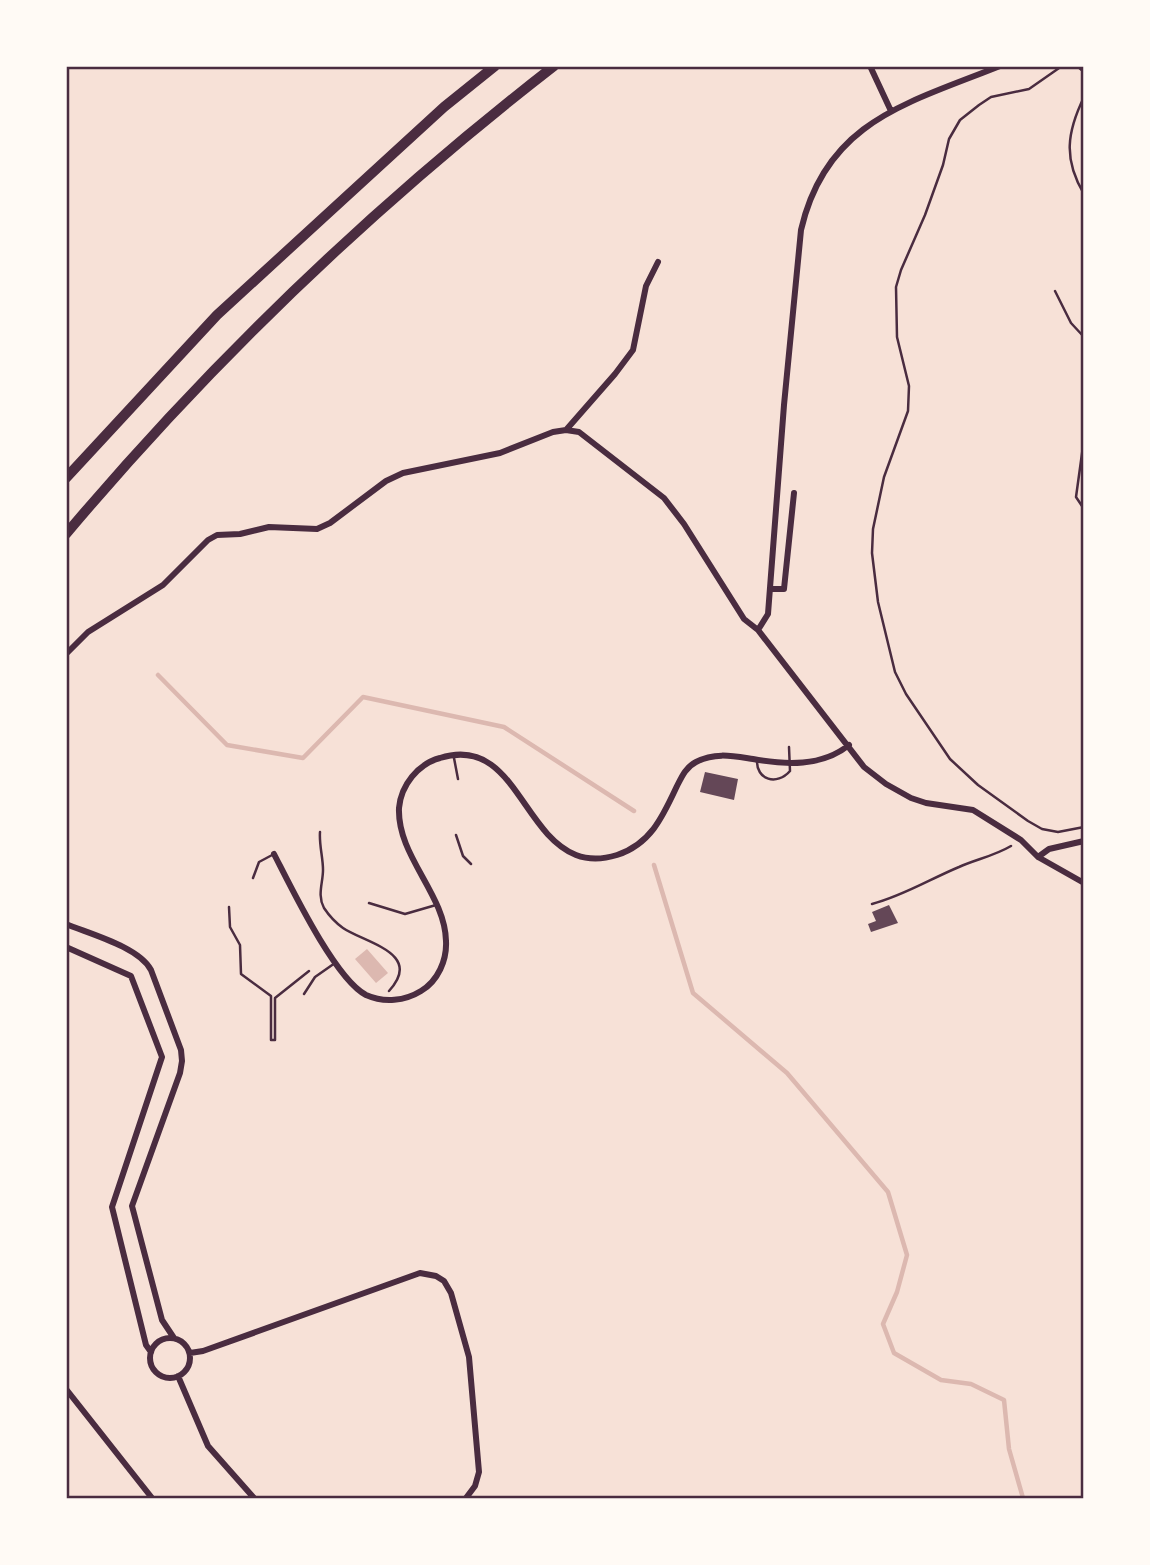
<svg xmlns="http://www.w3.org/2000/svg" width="1150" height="1565" viewBox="0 0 1150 1565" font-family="Roboto,sans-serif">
<rect width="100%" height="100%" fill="#f7e1d7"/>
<path fill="#dcb8b0" d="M367,949L388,973L376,983L355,959Z"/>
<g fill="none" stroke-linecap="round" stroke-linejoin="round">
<path stroke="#dcb8b0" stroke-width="4.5" d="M158,675L227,745L303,758L363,697L504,727L634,811
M654,865L693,993L787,1073L888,1192L907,1255L897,1292L883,1324L894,1353L941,1380L971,1384L1004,1400L1009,1449L1023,1498"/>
</g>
<path fill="#644757" d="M705,772L738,779L734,800L700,792Z
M889,905L898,923L871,932L868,924L876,921L872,912Z"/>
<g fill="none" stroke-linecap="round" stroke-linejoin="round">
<path stroke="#4a2c40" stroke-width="2.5" d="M1062,66L1029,89L991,97L979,105L960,120L949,139L943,165L925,215L901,270L896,287L897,337L909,386L908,411L884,477L873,529L872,553L878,602L895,672L906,694L950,759L978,785L1028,821L1042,829L1058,832L1084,827
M1077,66L1084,72
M1084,97C1067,132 1063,159 1084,194
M1055,291L1071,323L1084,337
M1084,439L1076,497L1084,509
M320,832C319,845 323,857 323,870C323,883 317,895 324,908C328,914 336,923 343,928C365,943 424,953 389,991
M872,904C903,896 930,879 959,867C977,859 994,856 1011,846
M229,907L230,927L240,945L241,974L271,996V1040H275V998L309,971"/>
<path stroke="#4a2c40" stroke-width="2.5" d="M454,758L458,779
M757,760C756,780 777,786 790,771L789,747
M456,835L463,856L471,864
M253,878L259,862L274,854
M369,903L405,914L436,905
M304,994L315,977L335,963"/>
<path stroke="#4a2c40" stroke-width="6" d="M870,66L891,111
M566,430L615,374L633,350L646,286L658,262
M770,589H784L794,493
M758,630L768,614L784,405L801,230C826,121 908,103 1000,66
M66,654L88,632L163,585L208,540L217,535L240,534L269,527L317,529L330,523L386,481L403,473L500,453L553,432L566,430L579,432L664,498L684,524L744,619L758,630L864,767L886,784L911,798L926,803L973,810L1021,840L1038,857L1084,883
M274,854C291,887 335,979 366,995C384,1003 405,1001 421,991C438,981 447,960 446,941C445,894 397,856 399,808C401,785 418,764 440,758C513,735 521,833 576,855C589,860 604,859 617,855C651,844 663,816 677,786C682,776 686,767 696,762C715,752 733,756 753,759C785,765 822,767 849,745
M1038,857L1049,849L1084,841
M66,924C90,934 139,947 151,970L181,1050L182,1061L180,1073L132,1206L162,1320L174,1338
M66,947L131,976L162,1057L112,1207L146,1345L151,1352
M150 1358a20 20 0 1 1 40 0a20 20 0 1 1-40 0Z
M190,1353L203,1351L420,1273L436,1276L444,1281L451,1293L469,1357L479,1472L475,1486L466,1498
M178,1376L208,1446L254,1498
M66,1389L152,1498"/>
<path stroke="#4a2c40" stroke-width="10" d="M66,478L217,315L444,107L495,66
M66,534C211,362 376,204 554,66"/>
</g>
<rect width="1150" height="1565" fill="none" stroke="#fffaf5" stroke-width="136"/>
<rect x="68" y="68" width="1014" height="1429" fill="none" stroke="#4a2c40" stroke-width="2.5"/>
</svg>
